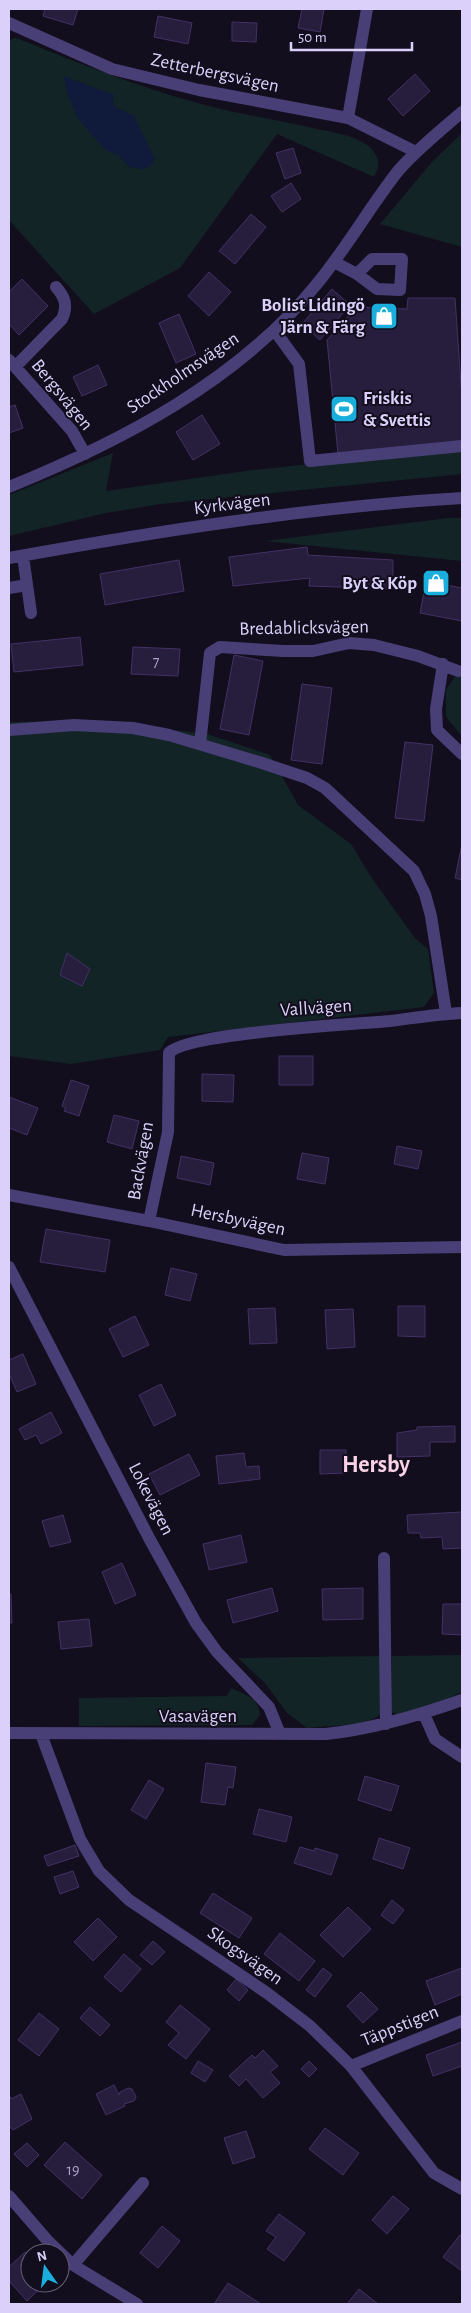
<svg xmlns="http://www.w3.org/2000/svg" width="471" height="2313" viewBox="0 0 471 2313" font-family="'Alegreya Sans',sans-serif">
<rect width="100%" height="100%" fill="#130e1d"/>
<path fill="#122426" d="M16,38C79,63 140,88 205,105C242,115 280,120 317,129C332,132 351,135 364,143C378,152 382,163 374,177L277,134L180,268L94,314L9,220V40Z
M462,133V247L380,224L432,162Z
M462,448V474L160,504L106,513L9,536V495L113,453L106,491L253,470Z
M448,518H462V561L265,541Z
M462,666V736L446,717V690Z
M97,721L207,734L270,755L298,805L351,844L371,877L415,938L428,949L434,993L424,1007L168,1037L160,1050L71,1064L9,1056V722Z
M462,1655V1692L438,1703L398,1714L391,1712L392,1656Z
M380,1656L381,1713C371,1727 325,1725 307,1728L287,1713L265,1683L238,1658Z
M231,1688C247,1696 258,1697 260,1715L252,1725L79,1726V1698L227,1696Z"/>
<path fill="#101a3a" d="M64,76L114,95L113,104L117,108L134,116L155,159L151,166L144,169L129,167L118,155L104,149L77,117L67,93Z"/>
<path fill="#271d3c" stroke="#433165" d="M45,9H78L73,25L43,16Z
M302,9H324L320,32L298,28Z
M158,16L192,23L188,44L154,37Z
M232,22L257,23L256,42L232,41Z
M415,74L430,91L403,116L388,99Z
M293,148L301,173L285,179L276,153Z
M291,183L301,199L282,212L271,196Z
M251,214L266,227L235,264L219,251Z
M209,272L231,292L209,316L188,296Z
M22,279L48,306L19,335L9,324V292Z
M332,289L350,305L320,340L302,324Z
M408,298H455L462,399V442L338,454L327,340L356,307L407,309Z
M179,314L196,354L176,363L159,323Z
M98,365L107,385L82,396L73,377Z
M15,405L23,428L9,433V407Z
M202,415L220,444L193,460L176,432Z
M307,547L308,555L393,560V589L309,586L310,578L233,586L229,557Z
M179,560L184,591L105,605L100,574Z
M426,581L462,588V621L420,613Z
M80,637L83,665L14,672L11,644Z
M133,647L180,649L178,676L131,674Z
M234,655L263,661L249,735L220,729Z
M302,684L332,688L322,764L291,760Z
M405,742L433,745L424,821L395,818Z
M462,844V880L455,878Z
M67,953L90,969L82,986L60,975Z
M279,1056H313V1085H279Z
M202,1074L234,1075L233,1102L202,1101Z
M71,1080L89,1086L79,1116L64,1111L66,1108L62,1106Z
M9,1097L38,1108L27,1135L9,1128Z
M114,1115L139,1121L132,1149L107,1142Z
M397,1146L422,1151L418,1169L394,1164Z
M302,1153L329,1158L325,1184L297,1179Z
M181,1156L214,1163L210,1185L177,1178Z
M46,1229L110,1240L105,1272L40,1262Z
M171,1268L197,1274L190,1301L165,1295Z
M398,1306H425V1337L398,1336Z
M275,1308L277,1343L250,1344L248,1309Z
M353,1309L355,1347L327,1349L325,1310Z
M135,1316L149,1345L123,1357L109,1329Z
M23,1354L36,1384L17,1392L9,1374V1360Z
M161,1384L176,1415L154,1426L139,1395Z
M51,1412L62,1433L41,1444L36,1435L25,1440L19,1429Z
M455,1426V1442H430V1456L397,1457V1433L417,1430V1427Z
M320,1450H346V1473L320,1474Z
M244,1453L246,1467L259,1466L260,1479L219,1484L216,1456Z
M189,1454L200,1475L160,1495L149,1474Z
M462,1512V1548L443,1549L442,1537L421,1538L420,1533H408L407,1515Z
M63,1515L71,1542L50,1547L42,1521Z
M241,1535L247,1562L209,1570L203,1544Z
M122,1563L136,1595L115,1604L102,1572Z
M272,1588L278,1611L233,1623L227,1600Z
M363,1588V1619L323,1620L322,1589Z
M9,1594H11L12,1623H9Z
M443,1604H462V1635L442,1634Z
M89,1619L92,1646L61,1649L58,1622Z
M206,1763L236,1767L233,1788L228,1787L225,1805L201,1802Z
M365,1776L399,1786L391,1811L358,1800Z
M149,1780L164,1789L146,1819L131,1810Z
M259,1809L292,1817L286,1842L253,1834Z
M379,1838L410,1848L403,1869L373,1859Z
M75,1845L79,1856L48,1866L44,1856Z
M300,1847L314,1851L315,1848L338,1855L331,1875L294,1863Z
M73,1871L79,1887L60,1894L54,1877Z
M213,1893L252,1918L239,1938L200,1913Z
M392,1900L404,1910L393,1924L381,1915Z
M348,1907L371,1929L343,1957L320,1935Z
M98,1918L117,1937L93,1961L74,1942Z
M280,1933L315,1961L299,1981L264,1954Z
M153,1941L165,1952L152,1965L140,1955Z
M124,1954L141,1969L121,1992L104,1977Z
M323,1968L332,1975L315,1997L306,1990Z
M462,1968V1994L435,2005L426,1981Z
M236,1979L248,1990L239,2001L227,1990Z
M361,1992L378,2009L363,2023L347,2006Z
M180,2005L210,2029L186,2059L168,2045L179,2033L166,2022Z
M90,2007L110,2025L100,2036L80,2018Z
M39,2013L59,2029L39,2056L18,2040Z
M462,2042V2066L433,2076L426,2055Z
M263,2050L278,2066L270,2072L280,2083L263,2098L246,2079L239,2086L229,2076L252,2055L255,2058Z
M198,2061L213,2070L205,2082L191,2073Z
M309,2061L317,2069L309,2077L301,2069Z
M114,2085L119,2095L120,2092L128,2088L132,2089L136,2097L134,2101L124,2104L125,2106L106,2115L96,2094Z
M9,2094L11,2099L21,2094L32,2119L13,2130L9,2126Z
M325,2128L359,2153L343,2175L309,2149Z
M246,2131L255,2157L233,2164L224,2138Z
M65,2142L102,2175L82,2199L44,2165Z
M27,2143L39,2155L27,2167L14,2154Z
M393,2196L409,2209L387,2234L372,2220Z
M279,2214L305,2233L284,2261L267,2249L276,2237L266,2231Z
M162,2226L180,2241L158,2268L140,2253Z
M460,2235L462,2237V2271L443,2257Z
M25,2252L30,2257V2283H46L27,2301L9,2281V2267Z
M228,2283L261,2304H214Z
M359,2289L378,2304H347Z"/>
<g fill="none" stroke-linecap="round" stroke-linejoin="round">
<path stroke="#483f77" stroke-width="12" d="M9,23L112,69L199,90L348,118L416,152
M348,118L367,9
M334,262L357,274L377,289L400,290L402,259H372L357,274
M275,331L299,364L310,461L462,446
M9,360L72,431L85,454
M15,367L62,319C68,306 65,297 56,287
M9,487C122,441 238,381 316,285C346,249 369,208 398,171C417,149 440,131 462,112
M23,556L31,613
M9,558C158,531 310,507 462,498
M9,588L27,585
M443,664L436,709L437,730L462,754
M9,730L74,725L133,728L169,735L262,763L307,778L325,788L414,871L425,894L431,916L446,1013
M200,744L210,653L220,647L283,651H313L349,643L374,645L418,656L458,671
M9,1195L149,1221L284,1250L462,1247
M149,1221L168,1132L169,1053C185,1033 356,1024 390,1021C414,1018 438,1014 462,1013
M9,1267L149,1538L196,1623L217,1652L269,1707L280,1734
M384,1558L386,1724
M424,1714L435,1739L462,1757
M9,1733L326,1734C373,1729 417,1716 462,1700
M41,1734L80,1839L99,1871L129,1900L267,1993L310,2026L351,2066L434,2173L462,2189
M351,2066L462,2021
M9,2196L47,2240L73,2265L137,2304
M73,2265L143,2183"/>
</g>
<defs>
<symbol id="shop-square" viewBox="-11 -11 22 22"><rect x="-9" y="-9" width="18" height="18" rx="4" fill="#1aaedc" stroke="#130e1d"/><path d="M-5-2.5h2.3a2.7 3.5 0 0 1 5.4 0H5L5.5 6h-11ZM-1.5-2.5h3a1.5 2.3 0 0 0-3 0Z" fill="#fff"/></symbol>
<symbol id="stadium-square" viewBox="-11 -11 22 22"><rect x="-9" y="-9" width="18" height="18" rx="4" fill="#1aaedc" stroke="#130e1d"/><path d="M0-5a6.5 5 0 1 0 0 10a6.5 5 0 1 0 0-10ZM-3.5-1.8h7v3.6h-7Z" fill="#fff"/></symbol>
</defs>
<g fill-rule="evenodd">
<use href="#shop-square" x="368" y="300" width="32" height="32"/>
<use href="#stadium-square" x="328" y="393" width="32" height="32"/>
<use href="#shop-square" x="420" y="567" width="32" height="32"/>
</g>
<g text-anchor="middle" dominant-baseline="central" stroke-width="4" stroke-linejoin="round" paint-order="stroke">
<g font-size="16" fill="#ada3ca">
<text x="156" y="662">7</text>
<text x="73" y="2170">19</text>
</g>
<g font-size="19" fill="#dad0f9" stroke="#130e1d">
<text transform="translate(215 73) rotate(12)">Zetterbergsvägen</text>
<text transform="translate(183 373) rotate(-34)">Stockholmsvägen</text>
<text transform="translate(62 395) rotate(51)">Bergsvägen</text>
<text transform="translate(232 504) rotate(-7)">Kyrkvägen</text>
<text transform="translate(304 628) rotate(-1)">Bredablicksvägen</text>
<text transform="translate(316 1008) rotate(-4)">Vallvägen</text>
<text transform="translate(141 1161) rotate(-80)">Backvägen</text>
<text transform="translate(238 1220) rotate(12)">Hersbyvägen</text>
<text transform="translate(151 1499) rotate(63)">Lokevägen</text>
<text x="198" y="1716">Vasavägen</text>
<text transform="translate(245 1956) rotate(35)">Skogsvägen</text>
<text transform="translate(400 2026) rotate(-22)">Täppstigen</text>
</g>
<g font-size="19" font-weight="bold" fill="#dad0f9" stroke="#130e1d" text-anchor="end">
<text x="365" y="305">Bolist Lidingö<tspan x="365" dy="22">Järn &amp; Färg</tspan></text>
<text x="363" y="398" text-anchor="start">Friskis<tspan x="363" dy="22">&amp; Svettis</tspan></text>
<text x="417" y="583">Byt &amp; Köp</text>
</g>
<g font-size="24" font-weight="bold" fill="#fad2e6" stroke="#130e1d">
<text x="376" y="1465">Hersby</text>
</g>
</g>
<rect width="471" height="2313" fill="none" stroke="#dad0f9" stroke-width="20"/>
<g transform="translate(45 2268) rotate(346)"><circle r="24" fill="#130e1d" stroke="#635c75"/>
<path d="M0-4L9 19L0 12L-9 19Z" fill="#1aaedc"/>
<text y="-8" font-size="14" font-weight="bold" text-anchor="middle" fill="#dad0f9">N</text>
</g>
<path d="M291 42v8h121v-8" fill="none" stroke="#dad0f9" stroke-width="2.5"/>
<text x="298" y="42" font-size="15" fill="#dad0f9" stroke="#130e1d" stroke-width="4" paint-order="stroke">50 m</text>
</svg>
